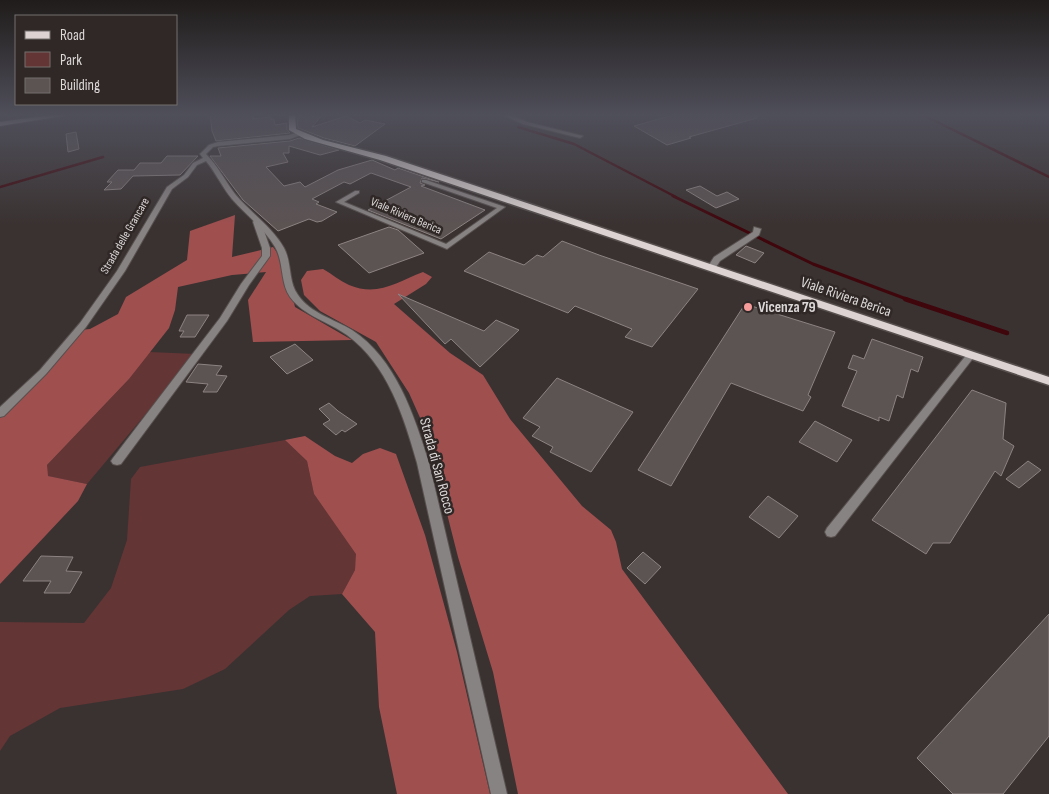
<svg xmlns="http://www.w3.org/2000/svg" width="1049" height="794" viewBox="0 0 1049 794" font-family="'Sofia Sans Condensed',sans-serif">
<rect width="100%" height="100%" fill="#3a3231"/>
<path fill="#643535" d="M149,352L196,354L87,484L47,476V465L129,379Z
M285,440L307,461L314,494L357,554L355,570L342,594L310,596L289,610L225,669L183,689L60,708L10,736L0,751V622L84,623L111,588L127,540L131,479L140,467Z"/>
<path fill="#a04f4f" d="M235,215L232,257L273,247L284,262L295,307L352,340L253,342L248,300L266,272L232,275L178,287L175,310L169,328L129,379L47,465L48,476L87,484L78,501L0,584V414L80,330L90,329L118,314L126,297L187,260L190,231Z
M323,269C332,274 340,281 349,285C378,297 397,282 423,272L432,277L426,284L394,304L450,353L483,375L510,419L582,506L611,530L616,542L622,569L788,794H518L493,672L458,557L426,431L409,393L376,342L320,311L304,295L301,280L307,271Z
M305,436L335,456L352,463L363,454L380,448L396,454L425,535L457,652L490,794H397L379,707L375,632L342,594L355,570L356,554L314,494L307,461L285,440Z"/>
<g fill="none" stroke-linecap="round" stroke-linejoin="round">
<path stroke="#3f060c" stroke-width="2.5" d="M921,114L1049,177
M518,127L574,144L676,197
M0,187L103,157"/>
<path stroke="#3f060c" stroke-width="3" d="M673,196L813,264L909,300"/>
<path stroke="#3f060c" stroke-width="4.5" d="M905,299L1007,333"/>
</g>
<path fill="#5c5353" stroke="#8c8382" d="M210,114H254L253,119L271,117V119H274L275,125L287,123V130L290,133L216,141L212,131Z
M302,114H323L312,127L346,116L360,123L365,120L385,124L355,146L324,138L298,128L297,119Z
M677,114H757V118L689,137L691,138L667,145L634,126Z
M76,132L79,149L68,152L66,134Z
M299,138L339,150L320,155L289,146V153H283L288,162L266,167L284,186L300,182L305,187L338,170L372,160L395,170L398,168L439,182L422,178L420,183L425,185L421,186L485,210L441,239L368,210L411,187L371,173L350,184L344,182L312,199L319,202L316,204L337,212L322,221L317,222L309,219L278,231L243,200L210,156H221L218,148L290,141Z
M167,156H198L180,175L133,176L121,189L104,190L112,182H107L118,170H134L140,163H161Z
M700,186L717,196L727,192L739,199L716,208L686,190Z
M389,227L398,230L424,253L369,273L338,245Z
M562,241L599,255L698,289L652,347L625,337L632,329L575,306L568,313L464,271L489,252L524,265L537,255L543,257Z
M746,246L764,253L755,263L736,255Z
M398,294L484,331L496,320L519,330L480,367L451,339L445,344Z
M745,304L835,332L808,395L811,397L803,411L731,383L671,486L638,470Z
M187,315H209L195,337H180L184,331H179Z
M872,339L923,357L918,372L911,369L903,398L897,395L889,421L879,417V421L842,406L857,371L848,368L853,355L864,359Z
M295,344L313,360L287,374L270,357Z
M198,364L222,366L216,375L227,376L217,392H203L208,384L186,382Z
M557,378L633,412L591,472L550,452L553,447L532,436L540,427L523,418Z
M972,390L1006,403L1003,439L1014,446L1001,476L995,471L950,543H933L926,554L872,520Z
M329,403L338,411L357,424L345,432L342,430L336,435L323,424L330,420L319,409Z
M815,421L852,440L837,462L799,442Z
M1028,461L1041,470L1019,488L1006,479Z
M768,496L798,516L779,538L749,517Z
M643,552L661,567L645,584L627,568Z
M41,556L73,557L66,571L82,572L70,593H44L51,581H23Z
M1049,614V736L1003,794H953L917,758Z"/>
<g fill="none" stroke-linecap="round" stroke-linejoin="round">
<defs>
<path id="minor" d="M501,114H509L527,122L583,136L580,138L523,124Z
M422,180H426L505,207L447,249L336,202L355,191H359V193L344,202L446,244L497,208L422,182Z
M254,220L261,222L270,248V256L249,285L227,321L121,464L117,465L113,464L111,461L113,458L220,318L241,284L262,256V248L253,222Z
M754,227L761,229L759,235L720,261L714,270H708L707,268L714,257L753,232Z
M971,352L974,353L976,355L974,357L835,536L831,537L827,536L825,532L827,528L968,353Z"/>
<path id="tertiary" d="M299,132L301,133V135L290,139L218,146L213,147L206,154C218,166 225,181 235,194C251,213 272,227 284,248C292,262 288,282 298,295C310,313 334,319 352,330C396,359 414,415 429,463L507,794H491L417,463C404,417 388,365 347,335C329,322 304,316 290,297C280,283 284,262 275,247C264,228 246,215 232,199C222,187 216,173 206,161L197,165L188,177L172,189L125,271L86,327L46,374L4,416L0,417V407L40,370L80,323L117,271L167,187L184,175L193,163L203,158L200,154L209,145L218,142L289,135Z"/>
<path id="secondary" d="M59,114H75L0,126V122Z"/>
<path id="primary" d="M289,114H295L296,129L323,140L386,156L1049,377V385L380,160L305,139L289,130Z"/>
</defs>
<use href="#minor" stroke="#57504f" stroke-width="2"/>
<use href="#tertiary" stroke="#57504f" stroke-width="2"/>
<use href="#secondary" stroke="#57504f" stroke-width="2"/>
<use href="#primary" stroke="#57504f" stroke-width="3"/>
<use href="#minor" fill="#888383" fill-rule="evenodd"/>
<use href="#tertiary" fill="#888383" fill-rule="evenodd"/>
<use href="#secondary" fill="#b7b0b0" fill-rule="evenodd"/>
<use href="#primary" fill="#dcd3d2" fill-rule="evenodd"/>
</g>
<linearGradient id="sky" x2="0" y2="1"><stop stop-color="#201c1b"/><stop offset="0.51" stop-color="#4f4f5a"/><stop offset="1" stop-color="#4f4f5a" stop-opacity="0"/></linearGradient>
<rect width="1049" height="225" fill="url(#sky)"/>
<circle fill="#f59b99" stroke="#2f2827" stroke-width="2" cx="748" cy="307" r="5"/>
<g text-anchor="middle" dominant-baseline="central" stroke-width="5" stroke-linejoin="round" paint-order="stroke">
<g font-size="12" fill="#ddd8d8" stroke="#2f2827">
<text transform="translate(406 216) rotate(23)">Viale Riviera Berica</text>
<text transform="translate(125 236) rotate(-60)">Strada delle Grancare</text>
</g>
<g font-size="15" fill="#ddd8d8" stroke="#2f2827">
<text transform="translate(846 297) rotate(19)">Viale Riviera Berica</text>
<text transform="translate(437 466) rotate(75)">Strada di San Rocco</text>
</g>
<g font-size="15" font-weight="bold" fill="#ddd8d8" stroke="#2f2827" text-anchor="start">
<text x="758" y="307">Vicenza 79</text>
</g>
</g>
<rect x="15" y="15" width="162" height="90" fill="#2f2827" stroke="#756e6e"/>
<rect x="25" y="31" width="25" height="8" fill="#dcd3d2" stroke="#756e6e"/>
<text x="60" y="40" font-size="15" fill="#ddd8d8">Road</text>
<rect x="25" y="52" width="25" height="15" fill="#643535" stroke="#756e6e"/>
<text x="60" y="65" font-size="15" fill="#ddd8d8">Park</text>
<rect x="25" y="78" width="25" height="15" fill="#5c5353" stroke="#756e6e"/>
<text x="60" y="90" font-size="15" fill="#ddd8d8">Building</text>
</svg>
